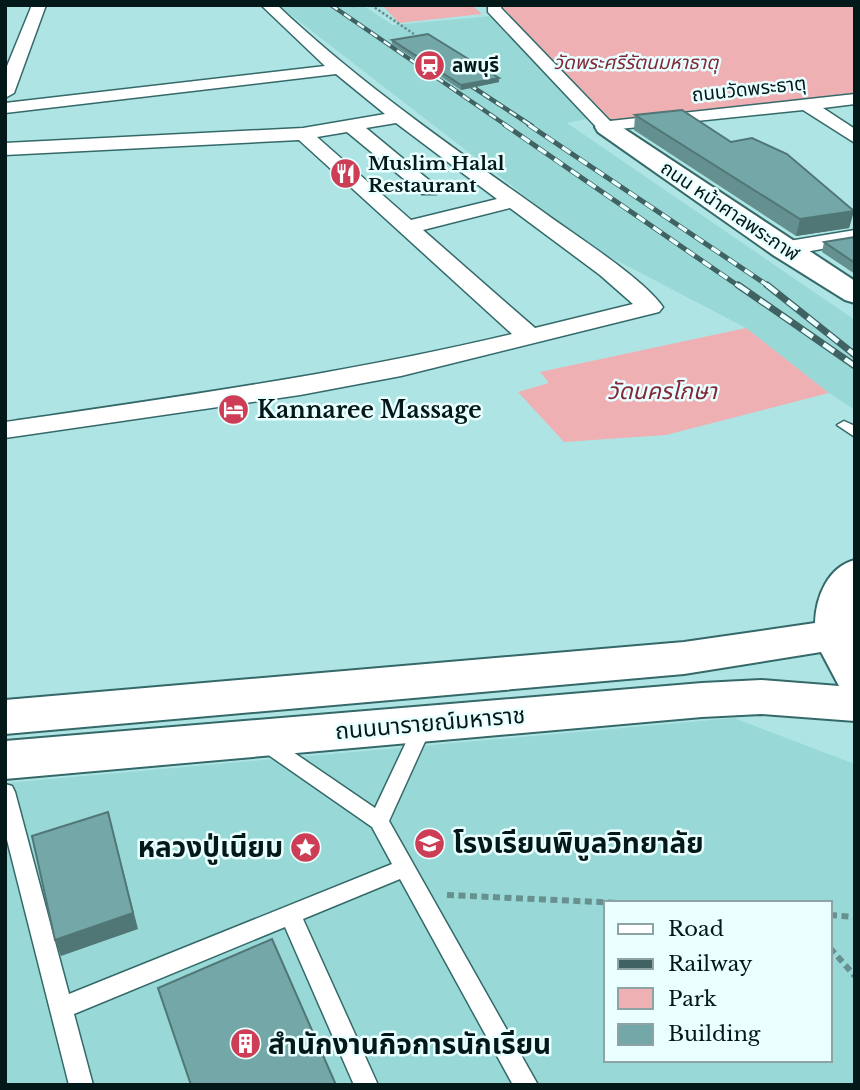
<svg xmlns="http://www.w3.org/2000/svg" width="860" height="1090" viewBox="0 0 860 1090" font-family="'Libre Baskerville','Noto Sans Thai',serif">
<rect width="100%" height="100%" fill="#aee5e4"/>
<path fill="#98d8d7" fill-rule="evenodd" d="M278,5H362L393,25L491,16L591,118L567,123L855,320V410L829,393L746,328L591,247Z
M734,718L855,764V1085H5V783ZM606,903H830V1060H606Z"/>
<path fill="#eeb0b3" d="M382,5H472L482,14L399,23Z
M527,5H848L855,9V95L612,121L502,7Z
M746,328L829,393L666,435L564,442L518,392L549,383L540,372Z"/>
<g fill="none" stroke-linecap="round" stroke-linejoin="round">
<defs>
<path id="service" d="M844,421L855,426V437L837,425Z
M424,717L431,719L433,724L389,821L538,1085H513L400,879L303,919L378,1085H354L285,927L74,1014L93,1085H69L5,832V784L12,786L15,792L69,994L392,864L372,827L257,747L255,742L257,737L264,735L271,737L375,808L417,719Z"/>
<path id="minor" d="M32,5H46L14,93L5,98V71Z
M261,5H277C358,82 451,146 542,211C573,234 642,277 663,307L659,312L401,376L300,395L5,438V422C175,397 344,374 512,334L299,140L5,155V143L303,128L385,114L336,74L5,113V103L325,66ZM396,123L497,199L411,220L317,137L347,132L422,194H436L439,190L436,186L366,128ZM510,208L600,275L633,304L535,328L423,230Z
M488,5H502L501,8L610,121L855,94V104L823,108L855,129V143L803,110L600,131L488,12Z
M855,230V243L783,256L772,249L783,242Z"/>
<path id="tertiary" d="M606,120L614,122L855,281V303L845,300L773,255L598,132L595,127L598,122Z"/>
<path id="primary" d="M855,560V721L761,714L702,717L5,779V741L702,683L761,680L839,686L821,652L684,674L5,734V700L684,642L815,623C816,596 828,567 855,560Z"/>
</defs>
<use href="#service" stroke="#356969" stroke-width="3"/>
<use href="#minor" stroke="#356969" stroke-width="3"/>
<use href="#tertiary" stroke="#356969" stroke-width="4"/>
<use href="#primary" stroke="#356969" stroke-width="4"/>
<path stroke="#67908f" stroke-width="2.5" stroke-dasharray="2.5 2" stroke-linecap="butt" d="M353,5L355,7
M371,5L414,34
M469,62L489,59"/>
<path stroke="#67908f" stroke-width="6" stroke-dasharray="7 4.5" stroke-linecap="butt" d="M447,895L621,903
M830,915L855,917
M830,948L855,976"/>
<use href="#service" fill="#fff" fill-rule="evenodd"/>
<use href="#minor" fill="#fff" fill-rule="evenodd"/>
<use href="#tertiary" fill="#fff" fill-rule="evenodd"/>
<use href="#primary" fill="#fff" fill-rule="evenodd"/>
<defs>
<path id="rail-far2" d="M331,5L507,126
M456,76L532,126"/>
<path id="rail-far1" d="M505,125L740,287
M529,125L770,287"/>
<path id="rail" d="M738,285L855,366
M767,285L855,355"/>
</defs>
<use href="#rail-far2" stroke="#416262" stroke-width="4.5"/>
<use href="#rail-far1" stroke="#416262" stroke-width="5"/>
<use href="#rail" stroke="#416262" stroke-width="7"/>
<use href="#rail-far2" stroke="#eaffff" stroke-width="2.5" stroke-dasharray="8" stroke-linecap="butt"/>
<use href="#rail-far1" stroke="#eaffff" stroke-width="3.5" stroke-dasharray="10" stroke-linecap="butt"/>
<use href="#rail" stroke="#eaffff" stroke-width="4.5" stroke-dasharray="13" stroke-linecap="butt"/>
</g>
<path fill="#649090" d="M392,40L499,82L461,90L392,44Z
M635,115L731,142L854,211L849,228L796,236L634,130Z
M855,237V274L822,252L824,242Z"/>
<path fill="#517676" d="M499,78V82L461,90V85Z
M854,211L849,228L796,236L800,219Z
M108,812L138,929L61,956L55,940Z"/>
<path fill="#74a8a8" stroke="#517676" stroke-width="2" d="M428,34L499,78L461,85L392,40Z
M682,110L731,142L752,138L787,154L854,211L800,219L635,115Z
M855,237V263L824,242Z
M108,812L133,913L55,940L32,836Z
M272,939L336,1085H191L158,988Z"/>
<defs>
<symbol id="station-disc" viewBox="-11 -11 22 22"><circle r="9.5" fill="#cd3d55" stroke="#eaffff"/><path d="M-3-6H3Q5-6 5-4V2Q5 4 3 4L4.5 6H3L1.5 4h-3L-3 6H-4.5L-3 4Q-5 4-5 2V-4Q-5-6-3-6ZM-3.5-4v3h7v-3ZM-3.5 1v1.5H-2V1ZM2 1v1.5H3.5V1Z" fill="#fff"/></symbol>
<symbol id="restaurant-disc" viewBox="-11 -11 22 22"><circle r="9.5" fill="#cd3d55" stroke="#eaffff"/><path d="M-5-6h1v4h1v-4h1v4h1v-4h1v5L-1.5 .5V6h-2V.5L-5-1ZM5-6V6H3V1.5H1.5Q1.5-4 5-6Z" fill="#fff"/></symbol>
<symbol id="hotel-disc" viewBox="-11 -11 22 22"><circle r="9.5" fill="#cd3d55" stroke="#eaffff"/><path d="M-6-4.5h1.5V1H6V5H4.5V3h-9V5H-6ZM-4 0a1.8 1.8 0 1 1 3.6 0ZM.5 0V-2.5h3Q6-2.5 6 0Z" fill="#fff"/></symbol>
<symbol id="school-disc" viewBox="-11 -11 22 22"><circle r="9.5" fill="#cd3d55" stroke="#eaffff"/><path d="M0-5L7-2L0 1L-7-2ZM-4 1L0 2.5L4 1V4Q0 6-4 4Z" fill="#fff"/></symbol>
<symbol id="sight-disc" viewBox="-11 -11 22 22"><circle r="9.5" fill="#cd3d55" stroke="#eaffff"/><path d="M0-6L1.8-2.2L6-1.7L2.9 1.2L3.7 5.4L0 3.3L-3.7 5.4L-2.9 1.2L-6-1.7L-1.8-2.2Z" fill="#fff"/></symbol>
<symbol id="building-disc" viewBox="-11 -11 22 22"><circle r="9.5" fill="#cd3d55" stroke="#eaffff"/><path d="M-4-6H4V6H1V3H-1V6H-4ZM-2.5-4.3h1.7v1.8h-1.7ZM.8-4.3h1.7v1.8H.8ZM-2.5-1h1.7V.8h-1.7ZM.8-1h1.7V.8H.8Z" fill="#fff"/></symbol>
</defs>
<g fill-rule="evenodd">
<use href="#station-disc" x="412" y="48" width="35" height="35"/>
<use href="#restaurant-disc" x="328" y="156" width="35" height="35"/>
<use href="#hotel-disc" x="216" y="392" width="35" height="35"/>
<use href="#school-disc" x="412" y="826" width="35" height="35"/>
<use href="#sight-disc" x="288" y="830" width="35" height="35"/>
<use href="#building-disc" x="228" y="1026" width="35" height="35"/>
</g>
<g text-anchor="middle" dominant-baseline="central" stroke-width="5" stroke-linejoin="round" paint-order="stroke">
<g font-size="19" font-style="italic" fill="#822937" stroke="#eaffff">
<text x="636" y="62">วัดพระศรีรัตนมหาธาตุ</text>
</g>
<g font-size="19" font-weight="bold" fill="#031818" stroke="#eaffff" text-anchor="start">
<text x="452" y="65">ลพบุรี</text>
<text x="368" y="163">Muslim Halal<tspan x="368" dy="22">Restaurant</tspan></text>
</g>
<g font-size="19" fill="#031818" stroke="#eaffff">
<text transform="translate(749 89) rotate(-6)">ถนนวัดพระธาตุ</text>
<text transform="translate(730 211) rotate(34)">ถนน หน้าศาลพระกาฬ</text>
</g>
<g font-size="23" font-style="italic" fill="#822937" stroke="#eaffff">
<text x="662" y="391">วัดนครโกษา</text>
</g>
<g font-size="23" font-weight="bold" fill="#031818" stroke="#eaffff" text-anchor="start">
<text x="257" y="410">Kannaree Massage</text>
</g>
<g font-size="23" fill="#031818" stroke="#eaffff">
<text transform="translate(430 723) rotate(-5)">ถนนนารายณ์มหาราช</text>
</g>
<g font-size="28" font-weight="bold" fill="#031818" stroke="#eaffff" text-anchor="start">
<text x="453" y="843">โรงเรียนพิบูลวิทยาลัย</text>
<text x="283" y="847" text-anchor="end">หลวงปู่เนียม</text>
<text x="268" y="1044">สำนักงานกิจการนักเรียน</text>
</g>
</g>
<rect width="860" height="1090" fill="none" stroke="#031818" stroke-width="14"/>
<rect x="604" y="901" width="228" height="161" fill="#eaffff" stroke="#8ea3a3" stroke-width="2"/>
<rect x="618" y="924" width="35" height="10" fill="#ffffff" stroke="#8ea3a3" stroke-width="2"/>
<text x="668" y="936" font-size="21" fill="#031818">Road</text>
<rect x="618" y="959" width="35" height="10" fill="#416262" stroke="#8ea3a3" stroke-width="2"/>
<text x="668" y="971" font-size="21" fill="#031818">Railway</text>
<rect x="618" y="988" width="35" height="21" fill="#eeb0b3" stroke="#8ea3a3" stroke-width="2"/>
<text x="668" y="1006" font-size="21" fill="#031818">Park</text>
<rect x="618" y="1024" width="35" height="21" fill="#74a8a8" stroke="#8ea3a3" stroke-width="2"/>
<text x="668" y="1041" font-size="21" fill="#031818">Building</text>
</svg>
